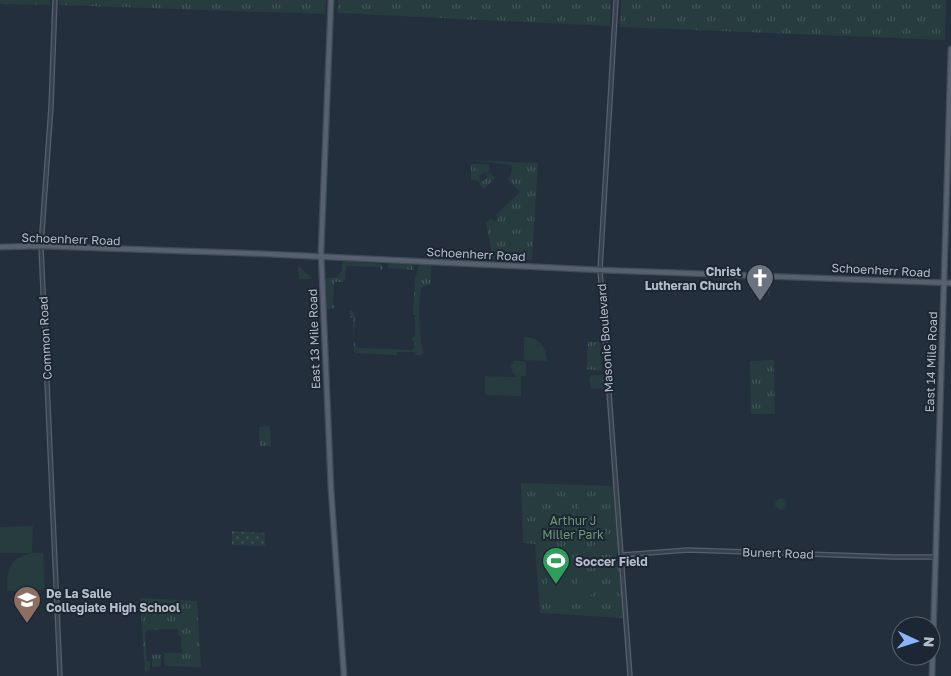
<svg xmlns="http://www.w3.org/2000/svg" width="951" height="676" viewBox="0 0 951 676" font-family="'Golos Text',sans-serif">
<defs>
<pattern id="grass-tufts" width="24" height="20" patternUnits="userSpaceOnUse" patternTransform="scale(1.25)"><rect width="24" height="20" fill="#263c3f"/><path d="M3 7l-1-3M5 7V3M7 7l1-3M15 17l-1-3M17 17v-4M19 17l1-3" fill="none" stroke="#435659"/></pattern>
<pattern id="garden-dots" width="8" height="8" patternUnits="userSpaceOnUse" patternTransform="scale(1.25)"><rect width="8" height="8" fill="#263c3f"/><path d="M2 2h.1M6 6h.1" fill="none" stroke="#435659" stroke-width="1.8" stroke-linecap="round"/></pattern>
</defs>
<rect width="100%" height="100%" fill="#242f3e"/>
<path fill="url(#grass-tufts)" d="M0,0H50V5L0,4Z
M59,0H326L325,14L59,5Z
M338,0H611L610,26L338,13Z
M621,0H946L945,40L620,27Z
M468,160L538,163L532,260L493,259L486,223L491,218L492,220L496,221L498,218L496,215L520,192L508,179L511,175L512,165Z
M471,164H487L489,166V171L487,174L484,172L479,176L481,182L487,178V175L490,172L495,178L484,189L477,181L471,180Z
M345,261L381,264L383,268L381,270L380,267L346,266L345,280L343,282H334L333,305L335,306L333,309H327L326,280L327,278H336L342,270V262Z
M390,263L411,264L414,266V270L391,268L389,270L388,265Z
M419,265H430L431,266V283L421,288C418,309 419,330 423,353L420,355H416L415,352H397L396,355L354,353L353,318L350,317V311H352C360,321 348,339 358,348L412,350L414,348L415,341L412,340V337H415V315H413L415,279Z
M298,266L312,278L311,279H299Z
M754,278L769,280L770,298L767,290H764V299H758L757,292L751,293L752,280Z
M588,342H600L602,371L587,369Z
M774,360L775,414H751L750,361Z
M592,375H603L604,389H591L589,378Z
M270,426L271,446H260L259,427Z
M612,474L613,475L619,551L617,553V559H619L624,618L540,613L535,544L523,543L521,483L612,486Z
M140,598L197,601L201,667L165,666L164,653H182L181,637L178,635V629L147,630L145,633L147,661H150V669L144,674L145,672Z
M153,654L161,655V666L152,667V656Z"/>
<path fill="url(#garden-dots)" d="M232,531L265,533V546L232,545Z"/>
<path fill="#263c3f" d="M524,337C539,337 546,346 547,361L525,360L524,359Z
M514,361H524L526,363V375L521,377V396L485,395V376L517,377L512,372L511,366Z
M775 504a6 6 0 1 1 12 0a6 6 0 1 1-12 0Z
M578 505a6 6 0 1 1 12 0a6 6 0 1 1-12 0Z
M33,526L32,553H43L45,588L43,590L7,591C7,569 10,557 32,553H0V527Z
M564,567L566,601L549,602L546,568Z
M582,575L599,576C600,590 592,598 579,599L578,579Z"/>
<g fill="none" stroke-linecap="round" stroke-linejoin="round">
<defs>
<path id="minor" d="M55,0L51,107L41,246L60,676
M616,0L600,270L630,676
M621,555L688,550L895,557H935"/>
<path id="major" d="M331,0L321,252L331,489L344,676
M0,247L41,246L267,254L600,270L951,283
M932,676L951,49"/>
</defs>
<use href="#minor" stroke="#565f6c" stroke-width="5.5"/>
<use href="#major" stroke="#414a57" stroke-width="7"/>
<use href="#minor" stroke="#38414e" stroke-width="3"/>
<use href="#major" stroke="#56606e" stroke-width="4.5"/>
</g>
<defs>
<symbol id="church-pin" viewBox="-11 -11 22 30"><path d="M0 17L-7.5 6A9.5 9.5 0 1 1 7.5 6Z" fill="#6b7280" stroke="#1d2633"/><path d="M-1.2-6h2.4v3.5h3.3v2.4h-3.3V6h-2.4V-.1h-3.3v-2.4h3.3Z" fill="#fff"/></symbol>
<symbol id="stadium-pin" viewBox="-11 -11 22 30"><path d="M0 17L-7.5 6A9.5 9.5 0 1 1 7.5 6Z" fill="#2e9e5b" stroke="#1d2633"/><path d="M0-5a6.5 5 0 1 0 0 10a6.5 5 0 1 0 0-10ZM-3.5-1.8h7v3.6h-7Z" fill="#fff"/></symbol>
<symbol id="school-pin" viewBox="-11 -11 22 30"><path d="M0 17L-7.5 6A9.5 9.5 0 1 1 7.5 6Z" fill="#8d6e63" stroke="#1d2633"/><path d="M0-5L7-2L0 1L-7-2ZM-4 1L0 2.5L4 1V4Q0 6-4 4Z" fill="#fff"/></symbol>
</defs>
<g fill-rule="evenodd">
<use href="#church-pin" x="744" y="262" width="32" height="43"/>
<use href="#stadium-pin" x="540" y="545" width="32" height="43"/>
<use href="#school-pin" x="11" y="584" width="32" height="43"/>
</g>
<g text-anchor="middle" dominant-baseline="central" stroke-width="4" stroke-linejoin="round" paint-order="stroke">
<g font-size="12" fill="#b4bcc9" stroke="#1d2633">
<text transform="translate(71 239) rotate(2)">Schoenherr Road</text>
<text transform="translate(476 254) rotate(3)">Schoenherr Road</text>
<text transform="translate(881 270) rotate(3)">Schoenherr Road</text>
<text transform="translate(45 338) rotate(-93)">Common Road</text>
<text transform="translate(605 338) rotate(-94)">Masonic Boulevard</text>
<text transform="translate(314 339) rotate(-92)">East 13 Mile Road</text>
<text transform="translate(931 362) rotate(-88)">East 14 Mile Road</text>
<text transform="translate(778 553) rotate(2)">Bunert Road</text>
</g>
<g font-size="12" font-weight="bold" fill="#b4bcc9" stroke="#1d2633" text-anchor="start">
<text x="741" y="271" text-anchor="end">Christ<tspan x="741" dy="14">Lutheran Church</tspan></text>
<text x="575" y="561">Soccer Field</text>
<text x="46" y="593">De La Salle<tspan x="46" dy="14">Collegiate High School</tspan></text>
</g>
<g font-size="12" fill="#6b9a76" stroke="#1d2633">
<text x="573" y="520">Arthur J<tspan x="573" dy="14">Miller Park</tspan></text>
</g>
</g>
<g transform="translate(916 641) rotate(94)"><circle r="24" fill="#1d2633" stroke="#59626f"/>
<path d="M0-4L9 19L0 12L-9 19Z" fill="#8ab4f8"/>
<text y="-8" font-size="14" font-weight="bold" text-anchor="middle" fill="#b4bcc9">N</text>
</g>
</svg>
